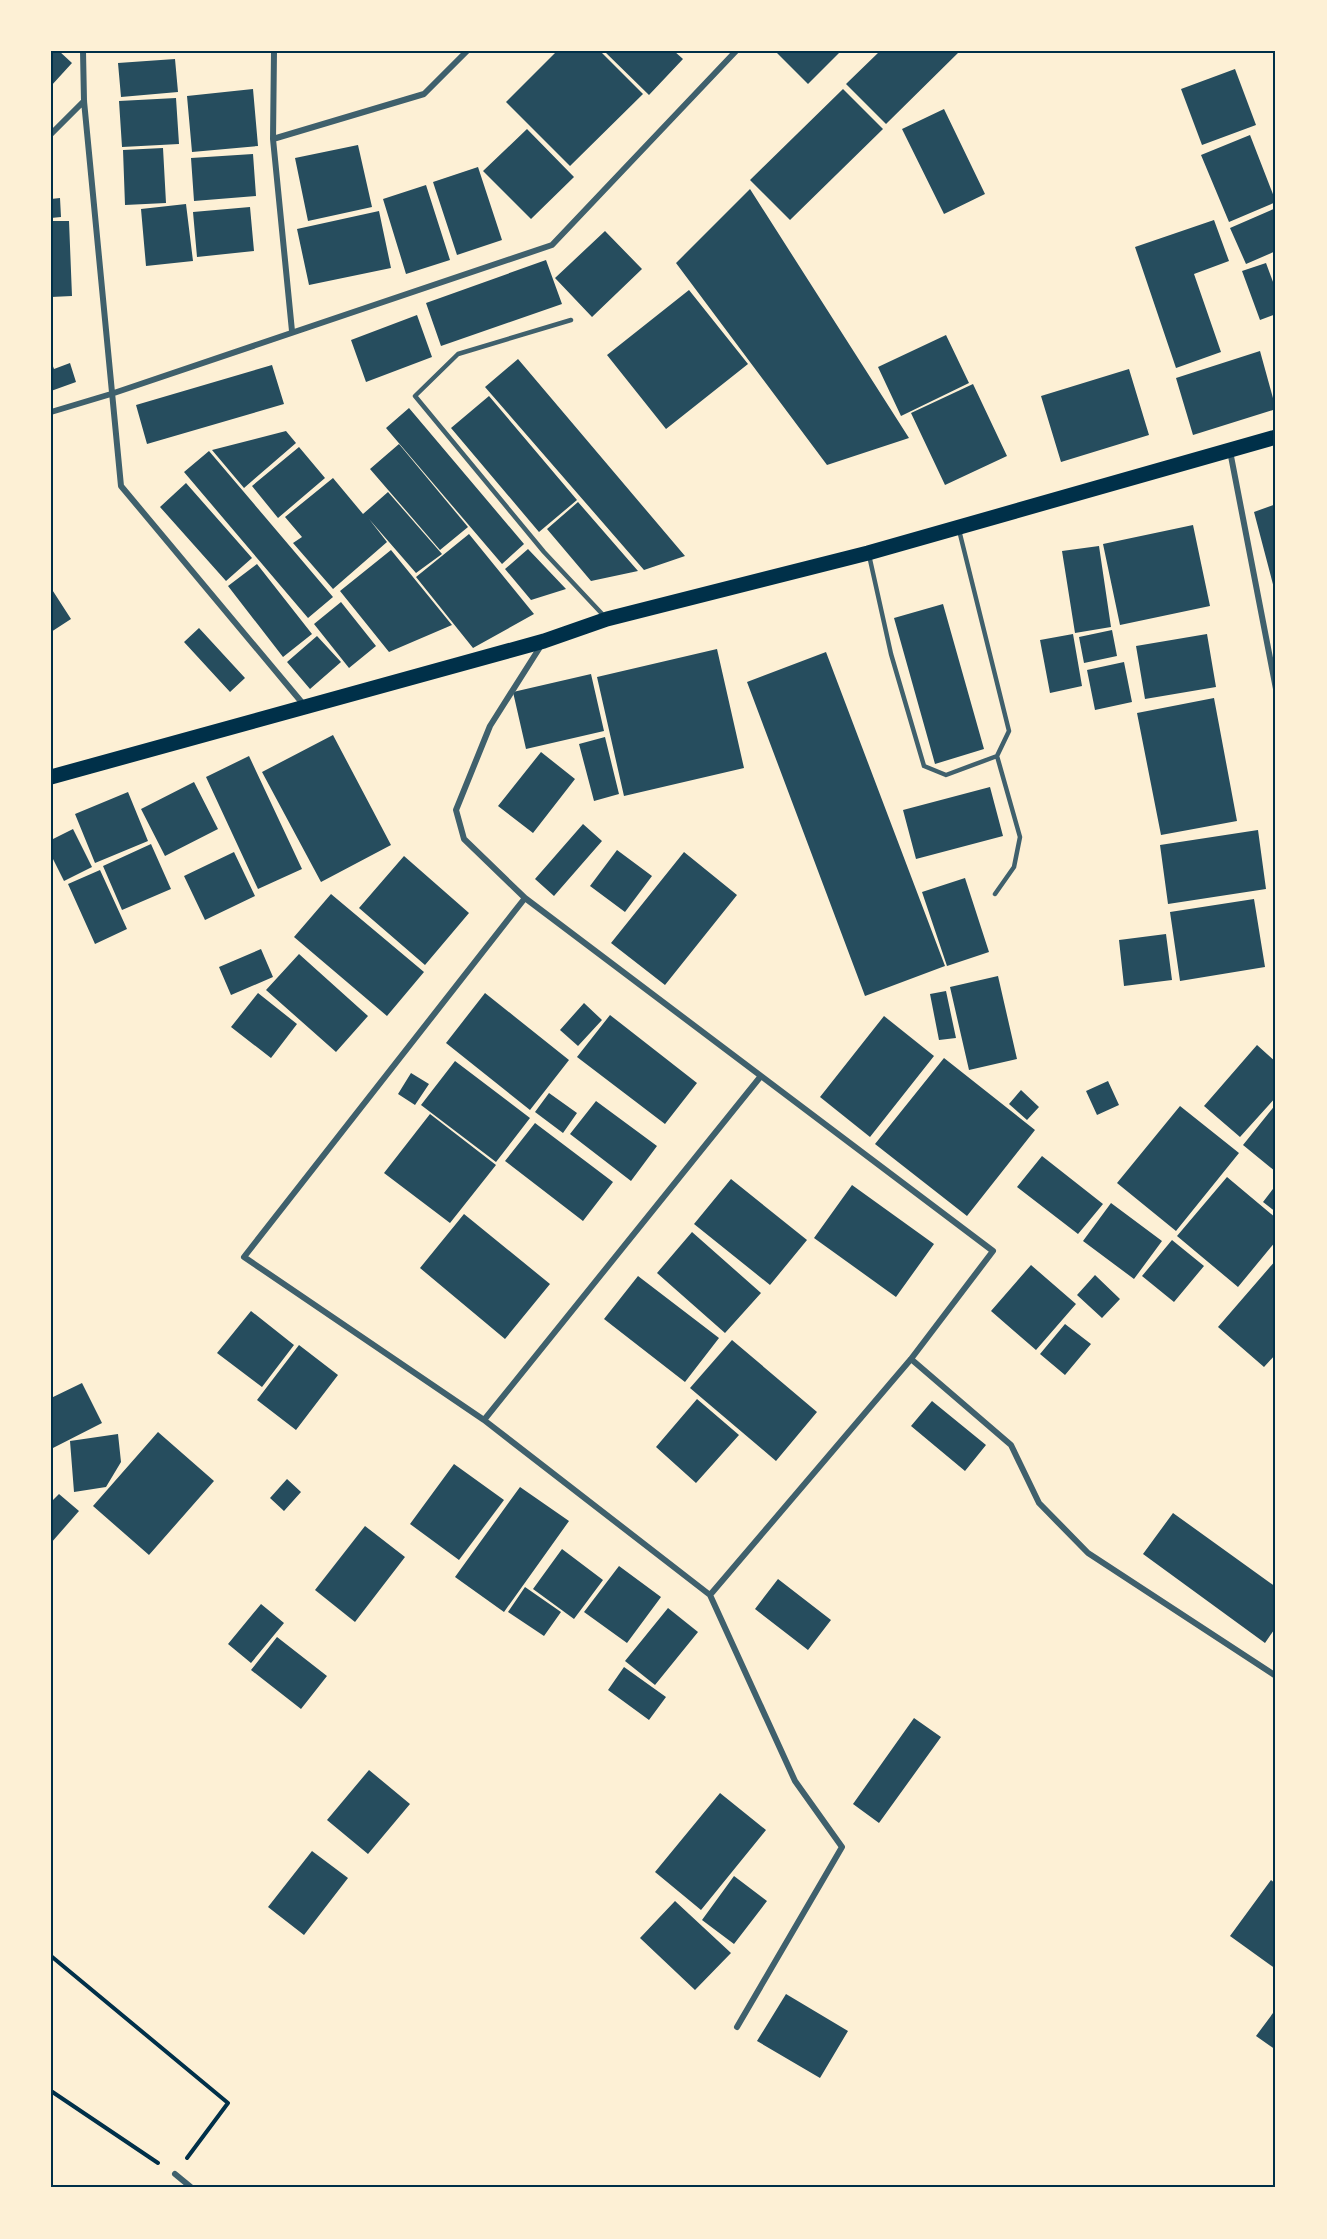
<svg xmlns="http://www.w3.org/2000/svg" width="1327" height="2239" viewBox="0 0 1327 2239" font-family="'PT Sans',sans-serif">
<rect width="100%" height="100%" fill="#fdf0d5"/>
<path fill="#264d5e" d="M51,51H59L72,63L51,86Z
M557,51H600L643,94L570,166L506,102Z
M604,51H674L683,59L649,95Z
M775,51H841L808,84Z
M880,51H960L886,124L846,84Z
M175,59L178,92L121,97L118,63Z
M1235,69L1256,125L1202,145L1181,89Z
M253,89L258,146L192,152L187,96Z
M843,89L883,129L790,220L750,180Z
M176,98L179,144L122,147L119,101Z
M944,109L985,194L944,214L902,129Z
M527,129L574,177L531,219L483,171Z
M1250,135L1276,202L1229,222L1201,155Z
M358,145L372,207L308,221L295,158Z
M163,148L166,203L125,205L123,150Z
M253,154L256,196L194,201L191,158Z
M478,167L502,240L457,255L433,182Z
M426,185L450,260L406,274L383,199Z
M750,189L909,438L827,465L676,263Z
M60,198L61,217L51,218V199Z
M186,204L193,261L146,266L141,209Z
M250,207L254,251L197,257L193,212Z
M1276,208V251L1246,264L1230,228Z
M379,211L391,268L309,285L297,229Z
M1214,220L1229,261L1194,274L1221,352L1176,368L1135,247Z
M51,221H69L72,296L51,297Z
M605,231L642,269L592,317L555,278Z
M546,260L562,304L441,346L426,303Z
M1266,263L1276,290V314L1260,320L1242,271Z
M689,290L748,364L666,429L607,355Z
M417,315L432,357L366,382L351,340Z
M946,335L969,383L901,416L878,367Z
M1260,351L1276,409L1193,435L1176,378Z
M518,359L685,556L644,570L485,387Z
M51,361L54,369L70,363L76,382L51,391Z
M272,365L284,404L147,444L136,405Z
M1129,369L1149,435L1061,462L1041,396Z
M973,384L1007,456L945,485L911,413Z
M489,396L577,500L539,532L451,428Z
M409,408L524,544L502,564L386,428Z
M286,431L296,443L244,488L212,450Z
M399,444L468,527L440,550L370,469Z
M299,447L325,478L278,518L252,486Z
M209,451L333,597L308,618L184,472Z
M333,478L363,514L388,492L442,554L416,573L369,519L387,542L333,589L293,543L302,537L285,517Z
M186,483L252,558L226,581L160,507Z
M578,502L638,571L591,581L547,529Z
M1276,504V592H1275L1254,512Z
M1193,525L1210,606L1120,625L1103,544Z
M469,534L534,614L473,648L416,577Z
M1099,546L1111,627L1075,633L1062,551Z
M528,549L566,589L531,600L505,569Z
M391,550L452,625L389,652L340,591Z
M257,564L312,634L283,657L228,586Z
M51,588L71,619L51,632Z
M341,602L376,646L349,668L314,624Z
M943,604L984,749L935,764L894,618Z
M199,628L245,678L230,692L184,642Z
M1112,630L1117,656L1084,663L1079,637Z
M1073,634L1082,686L1050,693L1040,640Z
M1207,634L1216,687L1145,699L1136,646Z
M317,636L341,662L310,689L287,662Z
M717,649L744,768L624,796L597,677Z
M826,652L945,966L865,996L747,682Z
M1124,662L1132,702L1095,710L1087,670Z
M591,674L604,731L526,749L513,692Z
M1214,698L1237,821L1161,835L1137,713Z
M333,735L391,845L321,882L262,772Z
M605,737L619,794L594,801L579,744Z
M541,752L575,779L533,833L498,806Z
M249,756L302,869L258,889L206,777Z
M194,782L218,829L165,856L141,809Z
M990,787L1003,836L916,859L903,810Z
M128,792L148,841L95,863L75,814Z
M583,824L602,841L554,896L535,879Z
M73,829L92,867L64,881L51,855V840Z
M1258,830L1266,889L1168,904L1160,845Z
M151,844L171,889L122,910L103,866Z
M617,850L652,876L625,912L590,886Z
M234,852L255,896L205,920L184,876Z
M684,852L737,895L665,985L611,943Z
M404,856L469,913L425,965L359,908Z
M100,870L127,929L95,944L68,884Z
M965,878L989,952L947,966L922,892Z
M331,894L424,972L387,1016L294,937Z
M1254,899L1265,967L1180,981L1170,912Z
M1166,934L1172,980L1124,986L1119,940Z
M261,949L273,977L231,995L219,967Z
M299,954L368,1016L336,1052L266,990Z
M998,976L1017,1059L969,1070L950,987Z
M946,991L956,1038L939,1040L930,994Z
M258,993L297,1024L271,1058L231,1027Z
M485,993L569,1060L530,1110L446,1043Z
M584,1003L602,1020L578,1046L560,1030Z
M610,1015L697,1083L665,1124L577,1057Z
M884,1016L934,1056L870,1137L820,1097Z
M1257,1045L1276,1062V1097L1240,1137L1204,1106Z
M944,1058L1035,1130L967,1216L875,1144Z
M455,1061L530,1118L496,1162L421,1105Z
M411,1073L429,1084L415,1105L398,1094Z
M1108,1081L1119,1105L1097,1115L1086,1091Z
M1021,1090L1039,1107L1027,1120L1009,1104Z
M549,1093L577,1113L563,1133L535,1112Z
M596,1101L657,1146L631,1181L570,1134Z
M1276,1104V1172L1243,1145Z
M1180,1106L1239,1153L1176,1231L1117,1183Z
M430,1114L496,1165L450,1223L384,1173Z
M535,1123L613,1182L583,1221L505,1161Z
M1042,1156L1103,1204L1078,1234L1017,1187Z
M1227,1177L1276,1218V1241L1238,1287L1177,1236Z
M731,1179L807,1240L770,1285L694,1224Z
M852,1185L934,1244L896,1297L814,1238Z
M1276,1185V1212L1263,1202Z
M1111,1203L1162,1241L1134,1279L1083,1241Z
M464,1214L550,1284L505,1339L420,1268Z
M692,1232L761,1293L725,1333L657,1273Z
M1172,1240L1204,1266L1174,1302L1142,1276Z
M1276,1260V1354L1264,1367L1218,1327Z
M1031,1265L1076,1304L1036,1350L991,1311Z
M1095,1275L1120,1299L1102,1318L1077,1295Z
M638,1276L719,1338L685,1382L604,1319Z
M251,1311L294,1345L262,1387L217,1353Z
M1065,1324L1091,1344L1065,1375L1040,1354Z
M732,1340L817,1412L776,1461L690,1388Z
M299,1345L338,1375L296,1430L257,1400Z
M82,1383L102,1423L51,1449V1398Z
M697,1399L739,1435L696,1483L656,1447Z
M932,1401L986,1445L965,1471L911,1426Z
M158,1432L214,1481L149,1555L93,1506Z
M118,1434L121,1462L106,1487L74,1492L70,1441Z
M454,1464L504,1500L459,1560L410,1524Z
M287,1479L301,1492L284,1511L270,1498Z
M520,1487L569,1521L504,1612L455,1577Z
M59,1494L79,1511L51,1543V1502Z
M1173,1513L1276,1587V1627L1265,1643L1143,1554Z
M365,1526L405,1557L355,1622L315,1590Z
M562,1549L603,1580L574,1619L533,1589Z
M619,1566L661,1597L627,1643L584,1612Z
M778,1579L831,1620L808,1650L755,1609Z
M525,1587L561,1612L544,1636L508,1612Z
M261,1604L284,1623L251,1663L228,1644Z
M668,1608L698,1632L655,1685L625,1661Z
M277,1637L327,1676L301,1709L251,1670Z
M624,1667L666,1697L649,1720L608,1690Z
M914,1718L941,1737L879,1823L853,1804Z
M369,1770L410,1804L368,1854L327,1820Z
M720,1793L766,1830L701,1910L655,1872Z
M312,1851L348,1878L304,1935L268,1907Z
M734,1876L767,1901L734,1944L702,1920Z
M1271,1880L1276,1884V1969L1230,1936Z
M675,1901L731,1953L695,1990L640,1938Z
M786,1994L848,2031L820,2078L757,2041Z
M1276,2009V2050L1256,2036Z"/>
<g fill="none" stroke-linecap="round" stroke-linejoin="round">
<path stroke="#003049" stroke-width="4" d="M51,1956L228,2103L187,2158
M51,2091L158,2163"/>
<path stroke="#3f606c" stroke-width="4.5" d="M571,320L458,354L415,396L544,552L605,617
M869,555L891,654L924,766L946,775L997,756L1009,731L959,530
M995,894L1014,867L1020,837L997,756"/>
<path stroke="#3f606c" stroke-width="6" d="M83,51L84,101L121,486L304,705
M274,51L273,139L292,331
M51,134L84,101
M273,139L424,94L467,51
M51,412L111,394L552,245L736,51
M1230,451L1276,689
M542,644L490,726L456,810L464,839L525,898L993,1251L911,1359L710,1595
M525,898L244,1257L484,1420L710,1595L795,1781L842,1847L737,2027
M911,1359L1011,1445L1039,1503L1088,1553L1276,1676
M484,1420L761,1076
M175,2174L192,2188"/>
<path stroke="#003049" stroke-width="15" d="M51,777L544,641L607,619L868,553L1276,437"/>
</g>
<rect width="1327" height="2239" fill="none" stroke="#fdf0d5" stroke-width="105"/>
<rect x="52" y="52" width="1222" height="2134" fill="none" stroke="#003049" stroke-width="2"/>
</svg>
